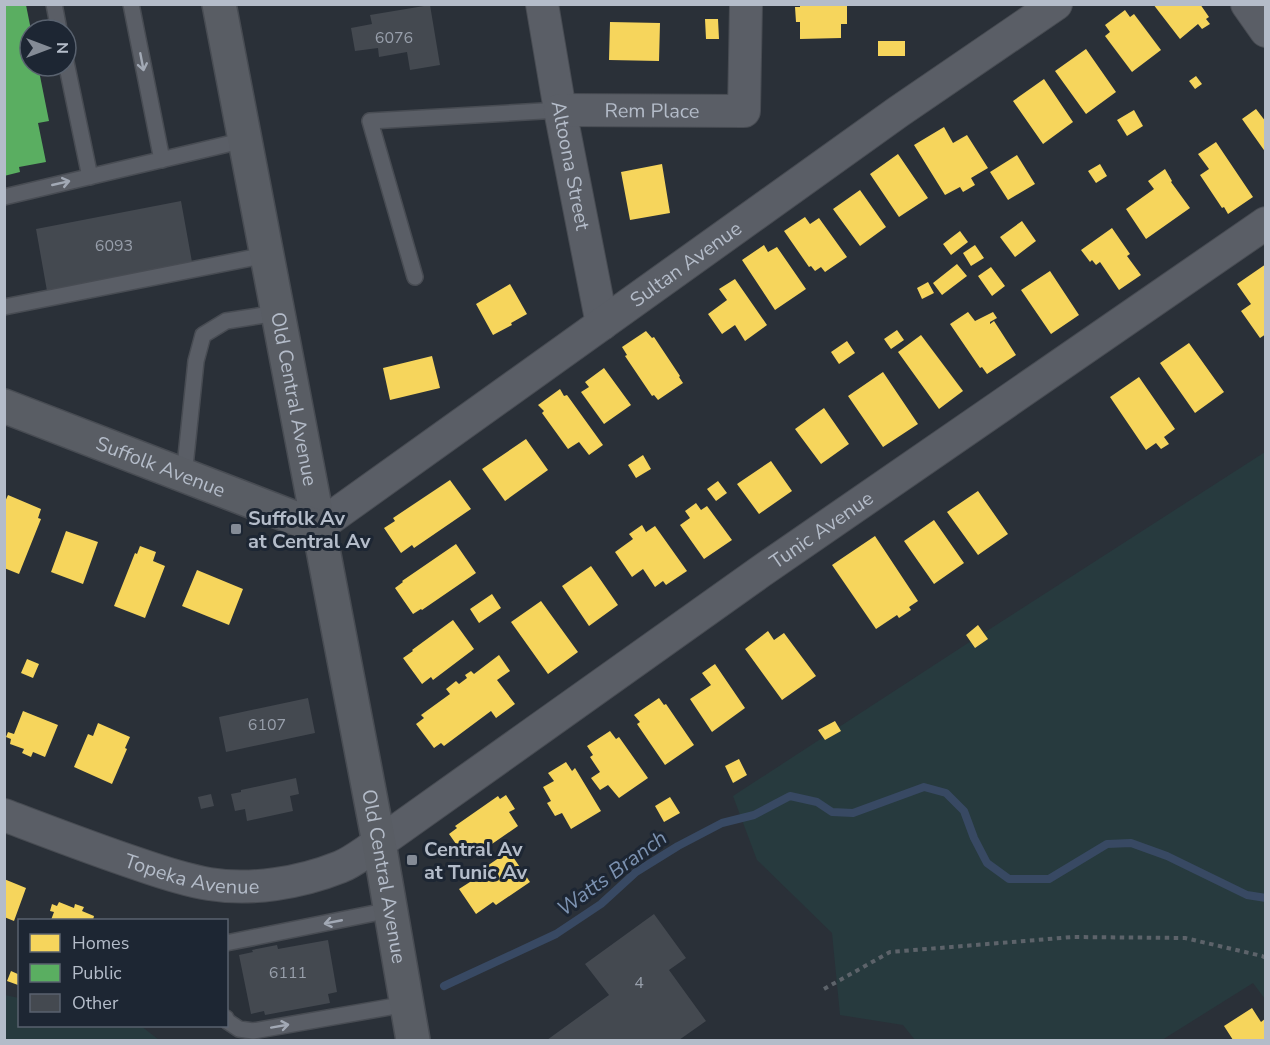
<svg xmlns="http://www.w3.org/2000/svg" width="1270" height="1045" viewBox="0 0 1270 1045" font-family="'Nunito Sans',sans-serif">
<rect width="100%" height="100%" fill="#2a3038"/>
<path fill="#273a3e" d="M1265,452V999L1253,983L1162,1040H915L903,1025L840,1015L832,933L757,860L733,796L965,645Z
M5,995L19,998L20,1026H141L159,1040H5Z"/>
<path fill="#f6d55c" d="M800,4H847V24H841V38L800,39V22H796L795,7H800Z
M1153,4H1200L1209,17L1206,19L1210,24L1202,29L1198,24L1180,39Z
M1125,10L1130,17L1134,14L1161,50L1132,72L1105,36L1110,32L1105,25Z
M705,19H718L719,39H706Z
M610,22L660,23L659,61L609,60Z
M878,41H905V56H878Z
M1086,49L1116,92L1086,114L1055,71Z
M1196,76L1202,84L1195,89L1189,81Z
M1044,79L1073,122L1043,144L1013,101Z
M1256,109L1266,122V153L1242,119Z
M1134,110L1143,126L1127,136L1117,120Z
M944,127L953,143L967,135L988,168L971,178L975,185L963,192L960,187L945,195L914,145Z
M1216,142L1253,197L1228,214L1224,207L1222,208L1200,175L1209,169L1198,154Z
M898,154L928,198L899,217L870,174Z
M1017,155L1035,184L1008,200L990,172Z
M662,164L670,213L630,220L621,172Z
M1100,164L1107,176L1096,183L1088,171Z
M1165,169L1172,181L1171,182L1190,208L1146,239L1126,209L1154,189L1148,181Z
M860,190L886,227L860,246L833,209Z
M805,217L810,224L819,218L847,257L825,272L821,267L815,271L811,266L809,267L784,231Z
M1022,221L1036,241L1015,257L1000,237Z
M1112,228L1130,254L1127,256L1141,275L1119,290L1100,262L1096,265L1092,260L1090,262L1081,250Z
M960,231L968,242L951,255L943,244Z
M764,245L768,252L777,247L806,289L775,310L742,260Z
M975,245L984,258L971,266L963,253Z
M957,264L967,276L942,295L933,283Z
M1266,264V334L1260,338L1241,311L1251,304L1237,284Z
M991,267L1005,286L992,296L978,276Z
M1050,271L1079,315L1051,334L1021,290Z
M735,279L767,325L745,341L735,325L722,334L708,314L727,300L719,289Z
M928,282L934,293L922,299L917,288Z
M510,284L527,314L511,323L512,325L493,335L476,304Z
M968,312L975,321L993,312L997,318L990,322V324L994,321L1016,355L987,374L982,367L980,368L950,324Z
M897,330L904,340L891,349L884,339Z
M646,331L652,338L654,337L680,376L679,377L683,383L658,400L654,395L652,396L625,356L627,355L622,347Z
M921,335L963,391L939,409L898,352Z
M847,341L855,353L839,364L831,352Z
M1189,343L1224,392L1195,413L1160,363Z
M432,356L440,388L390,400L383,368Z
M604,368L631,405L604,424L581,392L589,387L585,382Z
M883,372L918,424L883,447L848,396Z
M1139,377L1175,429L1164,437L1169,444L1161,449L1156,443L1146,450L1110,397Z
M560,389L564,396L567,395L603,445L589,455L579,442L568,449L542,413L544,411L538,405Z
M824,408L849,444L821,464L795,429Z
M526,439L548,470L505,501L482,469Z
M643,455L651,469L636,478L628,465Z
M771,461L792,491L759,514L737,484Z
M450,480L471,509L414,548L412,545L401,553L384,528L395,521L393,518Z
M718,481L727,493L716,501L707,489Z
M978,491L1008,534L978,555L947,512Z
M8,495L41,509L38,518L41,519L19,574L4,568V504Z
M696,503L701,510L707,506L732,540L704,559L680,525L690,518L685,511Z
M934,520L964,563L934,584L904,541Z
M642,525L646,532L655,526L687,571L666,585L663,581L655,587L643,569L632,577L615,552L633,539L629,534Z
M66,531L98,542L83,584L51,572Z
M875,536L918,601L909,607L911,610L899,618L897,615L876,629L832,565Z
M456,544L476,573L422,610L421,609L413,614L395,588L403,582L402,581Z
M140,546L156,552L153,561L165,566L145,618L114,606L135,553L137,554Z
M591,566L618,605L589,626L562,586Z
M197,570L243,589L229,625L182,606Z
M492,594L501,608L479,623L470,609Z
M541,601L578,652L548,674L511,622Z
M453,620L474,649L433,680L431,677L422,684L403,658L413,651L412,650Z
M978,625L988,639L975,648L966,635Z
M768,631L774,640L784,633L816,676L782,700L745,649Z
M499,655L510,671L497,680L515,704L496,718L491,711L444,746L441,743L434,748L416,724L424,718L421,715L450,694L446,689L456,681L459,684L467,678L465,675L471,671L474,674Z
M27,659L39,664L33,678L21,673Z
M715,664L745,708L712,732L690,699L711,685L702,673Z
M659,698L664,705L666,704L694,745L665,765L637,724L640,722L634,715Z
M23,711L58,725L45,757L33,752L31,757L22,753L24,749L10,744L11,739L6,737L8,732L14,734Z
M835,721L841,731L825,740L818,730Z
M98,723L130,737L125,748L127,749L112,784L74,767L88,734L93,736Z
M610,731L616,739L619,737L648,778L619,798L608,785L600,790L591,778L600,772L590,757L593,755L587,746Z
M739,759L747,775L733,783L725,766Z
M566,762L572,771L575,768L601,811L571,829L562,813L555,816L547,803L551,801L543,787L554,781L548,773Z
M506,795L515,809L509,812L518,826L476,855L475,852L466,858L449,834L457,828L455,826L498,796L500,799Z
M670,797L680,813L664,822L655,806Z
M509,851L530,882L496,905L493,902L476,914L459,889L470,882L468,879Z
M4,879L26,888L14,921L4,917Z
M59,902L74,908L75,904L84,907L82,911L94,916L93,920H51L54,912L50,911L52,904L57,906Z
M11,971L20,975V981L18,985L7,981Z
M1252,1008L1261,1022L1266,1018V1040H1233L1224,1026Z"/>
<path fill="#5aae61" d="M4,5H26L31,30L30,66H38L49,121L38,123L46,162L19,167L20,172L4,176Z"/>
<g fill="none" stroke-linecap="round" stroke-linejoin="round">
<path stroke="#384963" stroke-width="8" d="M444,986L556,934L601,904L636,872L678,846L722,823L754,815L790,796L817,802L832,812L853,813L924,787L946,793L964,811L974,838L987,863L1009,879H1049L1107,844L1131,843L1167,856L1247,895L1266,898"/>
</g>
<path fill="#444950" d="M430,5L440,65L410,70L407,52L379,57L378,48L355,51L351,28L372,24L370,15Z
M181,201L192,262L47,291L36,229Z
M308,698L315,733L226,752L219,717Z
M296,778L299,794L290,796L293,811L247,821L245,809L235,811L231,794L241,792V790Z
M211,794L214,806L201,809L198,797Z
M654,914L686,958L669,970L706,1021L679,1040H547L609,995L585,964Z
M328,940L337,992L328,994L330,1003L265,1015L264,1011L251,1014L239,955L253,952L252,950L277,945L278,949Z"/>
<g fill="none" stroke-linecap="round" stroke-linejoin="round">
<defs>
<path id="lane" d="M54,4L59,30
M131,4L162,160
M66,62L90,177
M4,197L245,140
M415,277L370,121L560,110
M4,307L266,255
M184,476L196,361L203,335L226,321L277,313
M226,943L390,910
M226,1018L227,1021L239,1029L253,1031L407,1004"/>
<g id="street">
<path id="s1" d="M542,4L560,110L602,324"/>
<path d="M1247,4L1266,31"/>
<path id="s2" d="M560,110L744,111L746,4"/>
<path id="s3" d="M318,527L898,112L1056,4"/>
<path id="s4" d="M4,815C49,832 93,849 138,864C161,872 185,880 209,884C251,891 300,883 340,867C353,862 366,851 379,843L760,572L1266,223"/>
</g>
<g id="secondary">
<path id="s5" d="M219,4L379,843L413,1040"/>
<path id="s6" d="M4,406L318,527"/>
</g>
</defs>
<use href="#lane" stroke="#484c53" stroke-width="18"/>
<use href="#street" stroke="#484c53" stroke-width="34"/>
<use href="#secondary" stroke="#484c53" stroke-width="36"/>
<path stroke="#5d636a" stroke-width="4" stroke-dasharray="4.5 4.5" stroke-linecap="butt" d="M824,989L890,952L1073,937L1185,938L1262,956L1266,958"/>
<use href="#lane" stroke="#5a5e66" stroke-width="15"/>
<use href="#street" stroke="#5a5e66" stroke-width="32"/>
<use href="#secondary" stroke="#595d64" stroke-width="33"/>
</g>
<defs><path id="oneway-shaft" d="M-6 0H5M1.5-3L5.5 0L1.5 3" fill="none" stroke-width="1.6" stroke-linecap="round" stroke-linejoin="round" transform="scale(1.5)"/></defs>
<g stroke="#a2a9b5">
<use href="#oneway-shaft" transform="translate(142 62) rotate(79)"/>
<use href="#oneway-shaft" transform="translate(61 183) rotate(-13)"/>
<use href="#oneway-shaft" transform="translate(333 922) rotate(169)"/>
<use href="#oneway-shaft" transform="translate(280 1026) rotate(-10)"/>
</g>
<g fill="#848b96" stroke="#1d2633" stroke-width="2">
<rect x="230" y="523" width="12" height="12" rx="3"/>
<rect x="406" y="854" width="12" height="12" rx="3"/>
</g>
<g text-anchor="middle" dominant-baseline="central" stroke-width="6" stroke-linejoin="round" paint-order="stroke">
<g font-size="16" fill="#989fab">
<text x="394" y="38">6076</text>
<text x="114" y="246">6093</text>
<text x="267" y="725">6107</text>
<text x="288" y="973">6111</text>
<text x="639" y="983">4</text>
</g>
<g font-size="20" fill="#b4bcc9" stroke="#1d2633">
<text stroke="none"><textPath href="#s2" startOffset="92">Rem Place</textPath></text>
<text stroke="none"><textPath href="#s1" startOffset="164">Altoona Street</textPath></text>
<text stroke="none"><textPath href="#s3" startOffset="452">Sultan Avenue</textPath></text>
<text stroke="none"><textPath href="#s5" startOffset="402">Old Central Avenue</textPath></text>
<text stroke="none"><textPath href="#s6" startOffset="168">Suffolk Avenue</textPath></text>
<text stroke="none"><textPath href="#s4" startOffset="938">Tunic Avenue</textPath></text>
<text stroke="none"><textPath href="#s4" startOffset="198">Topeka Avenue</textPath></text>
<text stroke="none"><textPath href="#s5" startOffset="888">Old Central Avenue</textPath></text>
</g>
<g font-size="20" font-weight="bold" fill="#b4bcc9" stroke="#1d2633" text-anchor="start">
<text x="248" y="518">Suffolk Av<tspan x="248" dy="23">at Central Av</tspan></text>
<text x="424" y="849">Central Av<tspan x="424" dy="23">at Tunic Av</tspan></text>
</g>
<g font-size="21" font-style="italic" fill="#7c92b1" stroke="#1d2633">
<text transform="translate(612 873) rotate(-36)">Watts Branch</text>
</g>
</g>
<rect width="1270" height="1045" fill="none" stroke="#b4bcc9" stroke-width="12"/>
<rect x="18" y="919" width="210" height="108" fill="#1d2633" stroke="#59626f" stroke-width="1.5"/>
<rect x="30" y="934" width="30" height="18" fill="#f6d55c" stroke="#59626f" stroke-width="1.5"/>
<text x="72" y="949" font-size="18" fill="#b4bcc9">Homes</text>
<rect x="30" y="964" width="30" height="18" fill="#5aae61" stroke="#59626f" stroke-width="1.5"/>
<text x="72" y="979" font-size="18" fill="#b4bcc9">Public</text>
<rect x="30" y="994" width="30" height="18" fill="#444950" stroke="#59626f" stroke-width="1.5"/>
<text x="72" y="1009" font-size="18" fill="#b4bcc9">Other</text>
<g transform="translate(48 48) rotate(90)"><circle r="28" fill="#1d2633" stroke="#59626f" stroke-width="1.5"/>
<path d="M0-4.5L10 22L0 15L-10 22Z" fill="#848b96"/>
<text y="-9" font-size="16" font-weight="bold" text-anchor="middle" fill="#b4bcc9">N</text>
</g>
</svg>
